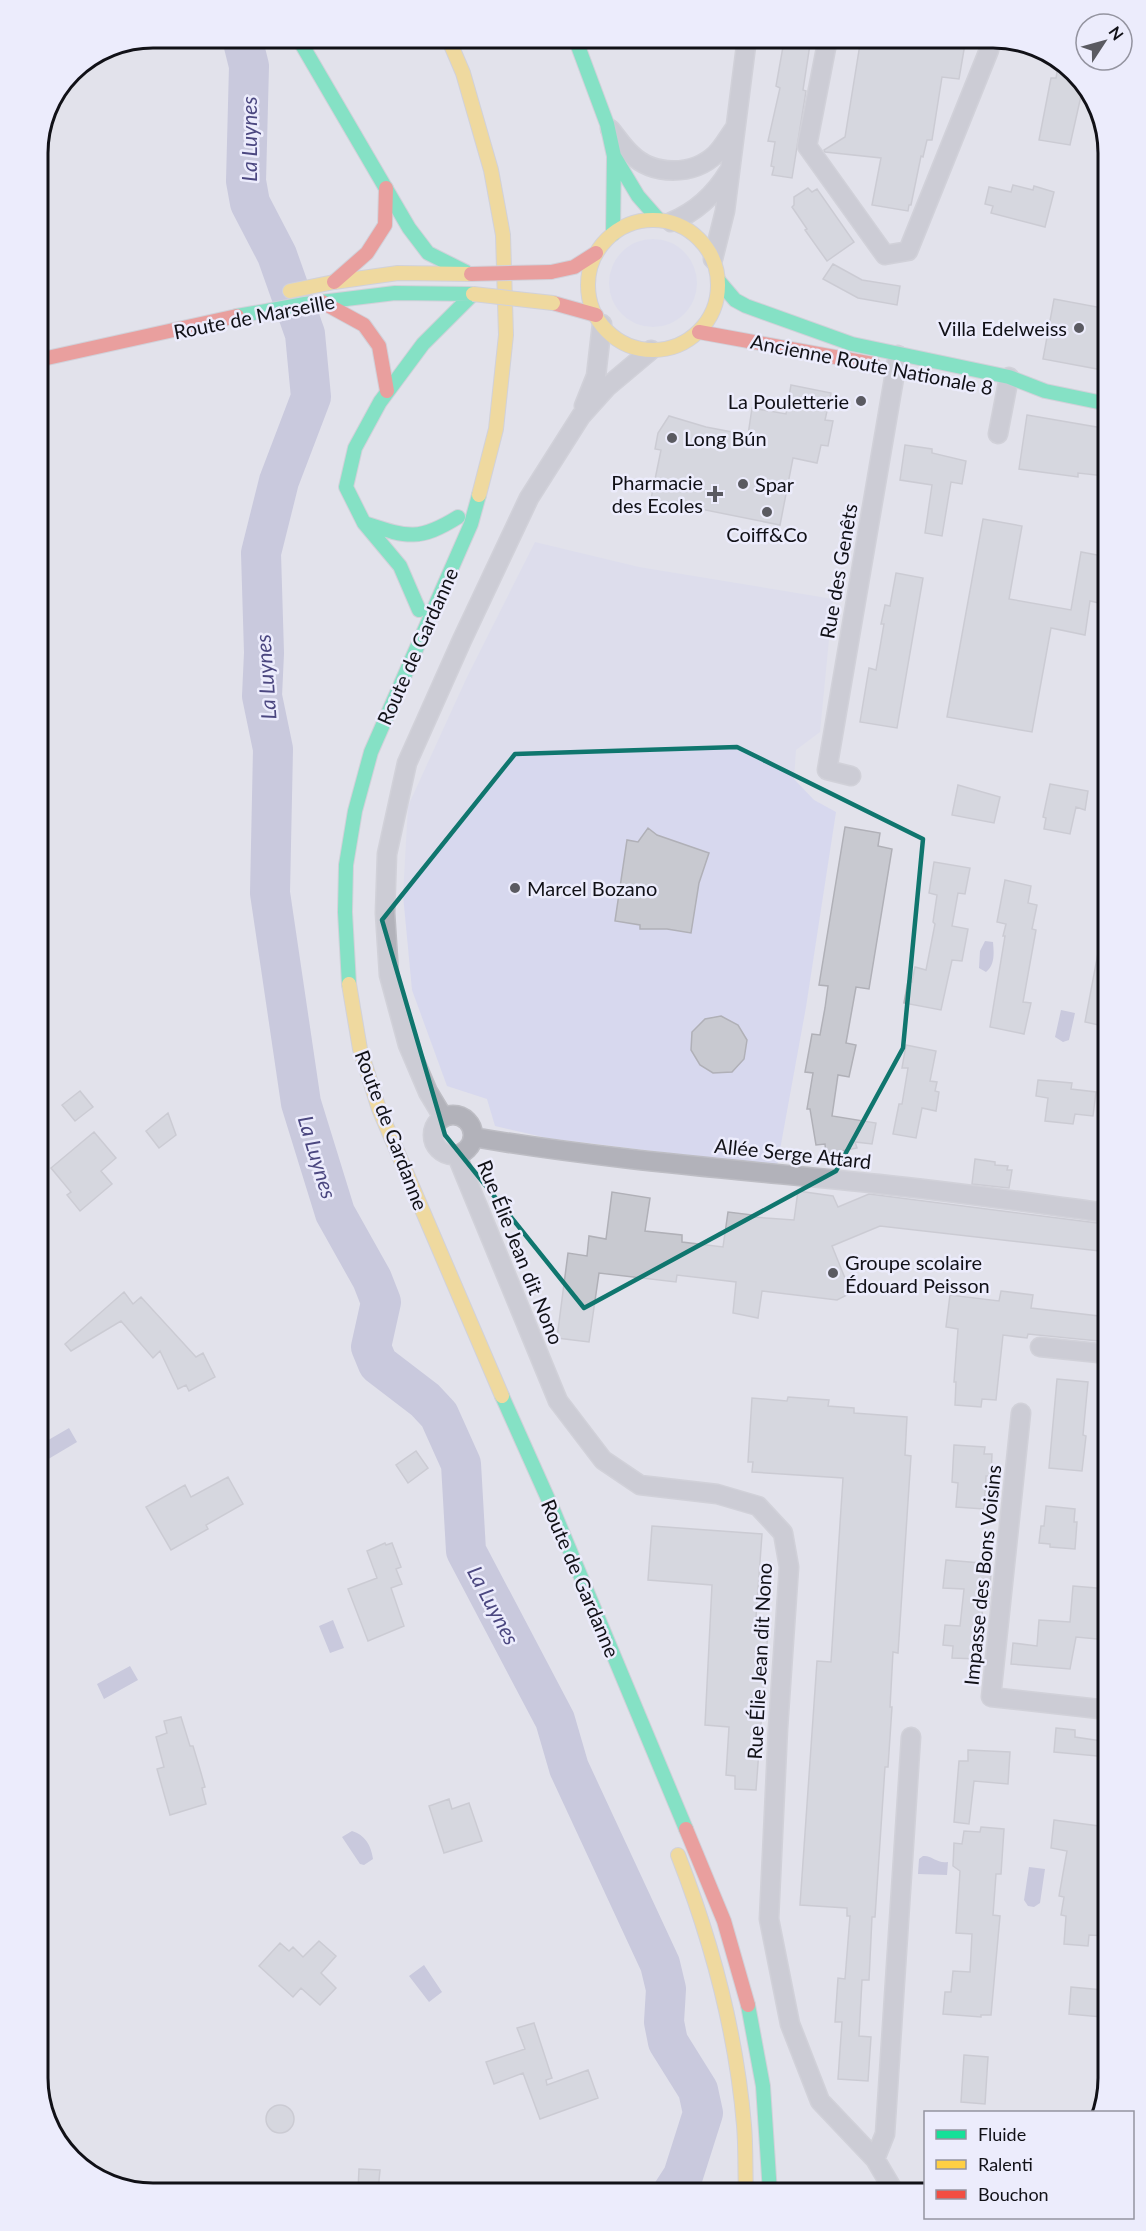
<svg xmlns="http://www.w3.org/2000/svg" width="1146" height="2231" viewBox="0 0 1146 2231" font-family="Lato,sans-serif">
<rect width="100%" height="100%" fill="#e2e2eb"/>
<path fill="#d7d8ee" d="M609 283a44 44 0 1 1 88 0a44 44 0 1 1-88 0Z
M535,542L639,567L833,599L820,732L796,750L794,779L814,800L836,812L806,1007L777,1166L547,1138L495,1126L487,1099L447,1086L412,990L403,895L408,806L467,677Z"/>
<path fill="#ababcc" d="M985,941L993,942C994,953 995,965 986,972L979,968L980,951Z
M1061,1010L1075,1013L1069,1040L1063,1042L1055,1037Z
M69,1428L77,1442L45,1461L38,1446Z
M333,1620L344,1648L330,1653L319,1626Z
M130,1666L138,1680L104,1699L97,1684Z
M352,1831C365,1835 371,1845 373,1859L364,1865L360,1864L342,1837Z
M923,1856C932,1855 937,1864 948,1862L947,1875L918,1874L919,1859Z
M1029,1867L1045,1869L1040,1903L1034,1907L1028,1906L1024,1900Z
M424,1965L442,1992L429,2002L409,1976Z"/>
<g fill="none" stroke-linecap="round" stroke-linejoin="round">
<path stroke="#ababcc" stroke-width="40" d="M242,38L249,66L246,181L250,203L277,255L305,334L311,397L279,481L261,553L264,653L262,696L273,749L270,893L301,1103L335,1213L372,1279L381,1302L371,1347L378,1364L425,1400L439,1415L461,1464L466,1551L555,1720L569,1768L660,1964L666,1989L664,2022L668,2042L698,2090L703,2113L683,2176L672,2193"/>
</g>
<path fill="#c8c9d0" stroke="#b0b0b7" stroke-width="1.5" d="M789,38H811L803,90L806,91L792,178L772,175L774,167L771,166L775,142L768,141L780,88L776,86L784,41H788Z
M861,38H898L947,47L949,38H966L959,79L942,77L932,140H927L923,157L921,156L911,205H909L908,211L872,205L881,158L825,152L824,150L845,137Z
M1059,60L1063,61L1083,87L1070,145L1039,140L1051,78H1056Z
M1013,185L1033,190L1034,186L1054,192L1045,227L991,213L993,206L985,204L989,187L1011,192Z
M808,188L812,192L817,189L854,242L827,261L805,230L807,229L792,207L794,205V197Z
M833,264L862,280L900,286L897,305L858,298L823,279Z
M1054,299L1108,309V371L1043,359Z
M791,385L831,393L825,420L833,421L828,446L821,445L817,463L793,458L780,525L651,499L661,450L655,449L658,433L669,416L706,427L748,435L752,408L786,414Z
M1027,415L1108,429V466L1107,465L1105,476L1078,473V477L1019,469Z
M905,445L932,449V453L966,461L962,484L951,482L942,536L925,533L932,485L900,480Z
M983,519L1022,526L1009,599L1071,610L1081,552L1108,557V605L1090,601L1085,635L1051,628L1032,732L947,717Z
M896,573L923,578L897,728L860,722L869,668L876,670L884,624H881L885,605L890,606Z
M1050,784L1088,791L1085,810L1076,807L1070,834L1044,829L1046,818L1043,817Z
M958,785L1000,797L994,823L952,815Z
M845,827L880,833L878,846L892,849L869,989L856,987L846,1043L856,1045L849,1077L838,1075L832,1116L876,1123L872,1144L855,1142L857,1148L826,1154L825,1144L816,1145L810,1109H807L813,1073L805,1072L812,1034L820,1035L825,1008L828,986L819,985Z
M648,828L657,835L709,853L699,883L691,933L667,929H640V925L615,921L627,840L638,842Z
M934,862L970,868L965,894L958,893L952,926L968,929L962,961L952,960L941,1010L904,1003L908,981L912,982L915,967L926,970L935,924L933,922L937,895L929,893Z
M1005,880L1031,886L1028,903L1037,905L1032,929L1036,930L1023,1002L1031,1003L1024,1034L990,1027L1005,936H1003L1006,924L997,922Z
M1098,953L1108,954V1027L1085,1022Z
M721,1016L738,1025L747,1040L744,1059L732,1072L713,1073L700,1065L691,1050L692,1032L705,1019Z
M906,1045L936,1051L930,1081L937,1082L935,1091L939,1092L936,1111L922,1108L916,1138L893,1134L899,1104H902L908,1068H902Z
M1038,1080L1072,1083L1071,1089L1096,1092L1093,1116L1075,1114L1073,1124L1045,1121L1048,1098L1036,1096Z
M80,1091L93,1107L75,1121L62,1105Z
M168,1113L176,1135L159,1148L146,1131Z
M94,1132L116,1158L101,1171L112,1184L80,1211L67,1195L71,1192L51,1168Z
M975,1159L995,1162V1165L1008,1166L1007,1170H1012L1009,1188L972,1184Z
M798,1191L833,1196L838,1207L869,1194L1105,1224L1106,1234H1108V1252L880,1226L832,1246L851,1293L837,1300L762,1291L758,1318L733,1313L736,1282L677,1275L676,1282L599,1273L589,1342L557,1338L568,1253L587,1256L589,1236L606,1239L612,1192L650,1198L645,1231L682,1235V1242L723,1247L728,1212L753,1215L752,1217L794,1220Z
M1001,1291L1033,1295L1031,1308L1099,1316L1098,1341L1028,1334L1027,1338L1003,1335L996,1400L982,1399L981,1407L955,1405L956,1382H954L958,1329L946,1327L950,1295L999,1301Z
M124,1292L133,1304L141,1297L196,1357L203,1353L215,1377L189,1391L186,1385L178,1389L160,1351L153,1358L121,1321L71,1351L65,1344Z
M1057,1379L1088,1382L1083,1435L1086,1436L1082,1471L1049,1468Z
M788,1397L829,1400L828,1406L854,1408V1413L907,1417L905,1455L911,1456L898,1653L893,1652L890,1707H892L888,1767H885L875,1917H872L869,1980H862L859,2036L871,2037L868,2081L838,2079L842,2022H835L838,1978L845,1979L850,1916H847V1908L800,1905L817,1661L831,1662L843,1478L752,1472L753,1462H748L752,1398L787,1401Z
M954,1445L985,1447L984,1454H992L991,1476H986L984,1509L956,1507L958,1483L952,1482Z
M416,1451L428,1468L408,1483L396,1465Z
M228,1477L243,1504L206,1525L208,1529L171,1550L146,1507L185,1485L191,1497Z
M1046,1506L1075,1509L1074,1522H1077L1075,1549L1050,1547V1544L1039,1543L1041,1526H1044Z
M652,1526L762,1534L756,1617L769,1618L756,1790L735,1789V1776L726,1775L729,1727L705,1725L712,1585L648,1580Z
M385,1543L386,1545L392,1543L401,1567L396,1569L402,1584L391,1588L404,1626L368,1641L348,1589L377,1578L367,1551Z
M946,1560L981,1563V1571L991,1572L989,1605H983L978,1659L952,1658L953,1646L943,1645L945,1625L960,1626L964,1589L943,1588Z
M1073,1586L1108,1589V1640L1076,1637L1070,1669L1011,1664L1013,1643L1037,1646L1039,1620L1070,1622Z
M181,1717L190,1746H193L199,1766L205,1787L202,1788L206,1804L170,1815L157,1769L164,1767L156,1737L167,1733L164,1721Z
M1056,1728L1075,1730V1737L1108,1742V1757L1054,1752Z
M968,1750L1010,1752L1008,1784L974,1781L969,1824L954,1822L959,1761H968Z
M449,1799L452,1809L469,1803L482,1841L444,1853L429,1806Z
M1054,1820L1099,1826V1831L1108,1832L1105,1879L1107,1880L1101,1913L1108,1914V1936L1089,1935L1088,1946L1064,1944L1066,1916L1061,1915L1064,1897L1059,1896L1067,1851L1051,1848Z
M981,1827L1004,1829L1001,1874H996L993,1915L1000,1916L991,2015H981V2017L943,2014L945,1992H951L953,1971L970,1972L972,1934L956,1933L960,1871L953,1866L954,1843L962,1844L964,1831L980,1832Z
M319,1941L336,1956L321,1973L336,1988L320,2005L301,1988L293,1997L259,1966L280,1943L289,1951L293,1947L303,1957Z
M1071,1987L1103,1990V1992L1108,1993V2014L1102,2013V2017L1069,2014Z
M534,2023L552,2078L546,2080L547,2085L588,2070L598,2098L540,2119L523,2073L494,2084L486,2062L525,2049L517,2028Z
M964,2055L988,2057L985,2104L961,2102Z
M266 2119a14 14 0 1 1 28 0a14 14 0 1 1-28 0Z
M359,2169L380,2170L378,2191L358,2190Z"/>
<g fill="none" stroke-linecap="round" stroke-linejoin="round">
<defs>
<path id="street" d="M828,38L807,146L885,255L908,251L989,50L992,38
M610,129C617,137 623,147 631,154C653,176 693,176 716,154C723,147 729,136 735,128
M671,222C696,212 715,194 729,171
M713,259L725,211L747,38
M584,406L596,376L602,324
M998,434L1009,377
M851,776L827,770L898,355
M433 1135a20 20 0 1 1 40 0a20 20 0 1 1-40 0Z
M443,1117L428,1092L408,1045L389,975L385,913L387,854L407,763L462,640L529,498L581,416L607,387L651,350
M473,1137C607,1160 744,1170 879,1184C956,1192 1032,1203 1108,1213
M457,1156L558,1401L603,1460L640,1485L717,1494L758,1506L783,1533L789,1567L778,1728L769,1919L790,2024L820,2101L875,2159L895,2193
M1040,1347L1108,1354
M1021,1413L991,1697L1108,1710
M875,2159L885,2134L911,1737"/>
<path id="fast" d="M298,38L409,228L428,253L466,272
M575,38L607,124L614,156L613,234
M614,156L638,196L659,220
M718,280L735,300L746,306L852,344L1009,377L1045,391L1108,404
M237,316L305,304L395,293L473,294
M364,523C407,537 418,542 458,517
M419,610L400,566L364,523L346,487L355,448L380,402L423,344L473,294
M349,984L345,912L346,865L355,811L371,752L471,524L479,495
M502,1396L553,1510L686,1829
M748,2005L763,2086L770,2193"/>
<path id="slow" d="M448,38L463,73L491,170L503,235L506,335L496,429L479,495
M588 285a65 65 0 1 1 130 0a65 65 0 1 1-130 0Z
M290,291L334,282L398,273L471,274
M349,984L360,1049L379,1109L502,1396
M678,1855C712,1942 736,2031 744,2125C746,2147 745,2170 746,2193"/>
<path id="jam" d="M551,272L574,267L596,253
M334,282L367,253L385,225L386,188
M322,302L364,325L379,346L387,391
M553,303L596,315
M699,332L873,364
M38,360L237,316
M686,1829L724,1921L748,2005"/>
</defs>
<use href="#street" stroke="#bdbdc4" stroke-width="21"/>
<use href="#fast" stroke="#bdbdc4" stroke-width="16"/>
<use href="#slow" stroke="#bdbdc4" stroke-width="16"/>
<use href="#jam" stroke="#bdbdc4" stroke-width="16"/>
<use href="#street" stroke="#b2b2ba" stroke-width="18"/>
<use href="#fast" stroke="#16e098" stroke-width="14"/>
<use href="#slow" stroke="#ffcf43" stroke-width="14"/>
<use href="#jam" stroke="#f24e42" stroke-width="14"/>
<defs>
<path id="slow-bridge" d="M473,294L553,303"/>
<path id="jam-bridge" d="M471,274L551,272"/>
</defs>
<use href="#slow-bridge" stroke="#bdbdc4" stroke-width="16" stroke-linecap="butt"/>
<use href="#jam-bridge" stroke="#bdbdc4" stroke-width="16" stroke-linecap="butt"/>
<use href="#slow-bridge" stroke="#ffcf43" stroke-width="14"/>
<use href="#jam-bridge" stroke="#f24e42" stroke-width="14"/>
</g>
<path d="M0 0H1146V2231H0ZM737,747L923,839L903,1048L836,1171L584,1308L445,1135L382,920L515,754Z" fill="#e2e2eb" fill-opacity=".55" fill-rule="evenodd"/>
<path fill="none" stroke="#0f766e" stroke-width="4.5" stroke-linejoin="round" d="M737,747L923,839L903,1048L836,1171L584,1308L445,1135L382,920L515,754Z"/>
<g fill="#5a5a61" stroke="#ececfc" stroke-width="2">
<circle cx="1079" cy="328" r="6"/>
<circle cx="861" cy="401" r="6"/>
<circle cx="672" cy="438" r="6"/>
<circle cx="743" cy="484" r="6"/>
<path d="M712 485h6v6h6v6h-6v6h-6v-6h-6v-6h6z"/>
<circle cx="767" cy="512" r="6"/>
<circle cx="515" cy="888" r="6"/>
<circle cx="833" cy="1273" r="6"/>
</g>
<g text-anchor="middle" dominant-baseline="central" stroke-width="5" stroke-linejoin="round" paint-order="stroke">
<g font-size="20" fill="#111117" stroke="#ececfc">
<text transform="translate(254 316) rotate(-11)">Route de Marseille</text>
<text transform="translate(872 364) rotate(11)">Ancienne Route Nationale 8</text>
<text transform="translate(838 571) rotate(-80)">Rue des Genêts</text>
<text transform="translate(417 646) rotate(-66)">Route de Gardanne</text>
<text transform="translate(392 1130) rotate(69)">Route de Gardanne</text>
<text transform="translate(793 1153) rotate(6)">Allée Serge Attard</text>
<text transform="translate(521 1252) rotate(68)">Rue Élie Jean dit Nono</text>
<text transform="translate(982 1575) rotate(-84)">Impasse des Bons Voisins</text>
<text transform="translate(581 1578) rotate(67)">Route de Gardanne</text>
<text transform="translate(759 1661) rotate(-87)">Rue Élie Jean dit Nono</text>
</g>
<g font-size="20" fill="#111117" stroke="#ececfc" text-anchor="start">
<text x="1067" y="328" text-anchor="end">Villa Edelweiss</text>
<text x="849" y="401" text-anchor="end">La Pouletterie</text>
<text x="684" y="438">Long Bún</text>
<text x="703" y="482" text-anchor="end">Pharmacie<tspan x="703" dy="23">des Ecoles</tspan></text>
<text x="755" y="484">Spar</text>
<text x="767" y="534" text-anchor="middle">Coiff&amp;Co</text>
<text x="527" y="888">Marcel Bozano</text>
<text x="845" y="1262">Groupe scolaire<tspan x="845" dy="23">Édouard Peisson</tspan></text>
</g>
<g font-size="21" font-style="italic" fill="#4b4780" stroke="#ececfc">
<text transform="translate(248 139) rotate(-90)">La Luynes</text>
<text transform="translate(265 677) rotate(-94)">La Luynes</text>
<text transform="translate(318 1157) rotate(73)">La Luynes</text>
<text transform="translate(494 1605) rotate(62)">La Luynes</text>
</g>
</g>
<path d="M0 0H1146V2231H0ZM153 48H993A105 105 0 0 1 1098 153V2078A105 105 0 0 1 993 2183H153A105 105 0 0 1 48 2078V153A105 105 0 0 1 153 48Z" fill="#ececfc" fill-rule="evenodd"/>
<path fill="none" stroke="#111117" stroke-width="3" d="M153 48H993A105 105 0 0 1 1098 153V2078A105 105 0 0 1 993 2183H153A105 105 0 0 1 48 2078V153A105 105 0 0 1 153 48Z"/>
<rect x="924" y="2111" width="210" height="108" fill="#ececfc" stroke="#9494a0" stroke-width="1.5"/>
<rect x="936" y="2130" width="30" height="9" fill="#16e098" stroke="#9494a0" stroke-width="1.5"/>
<text x="978" y="2141" font-size="18" fill="#111117">Fluide</text>
<rect x="936" y="2160" width="30" height="9" fill="#ffcf43" stroke="#9494a0" stroke-width="1.5"/>
<text x="978" y="2171" font-size="18" fill="#111117">Ralenti</text>
<rect x="936" y="2190" width="30" height="9" fill="#f24e42" stroke="#9494a0" stroke-width="1.5"/>
<text x="978" y="2201" font-size="18" fill="#111117">Bouchon</text>
<g transform="translate(1104 42) rotate(54)"><circle r="28" fill="#ececfc" stroke="#9494a0" stroke-width="1.5"/>
<path d="M0-4.5L10 22L0 15L-10 22Z" fill="#5a5a61"/>
<text y="-9" font-size="16" font-weight="bold" text-anchor="middle" fill="#111117">N</text>
</g>
</svg>
